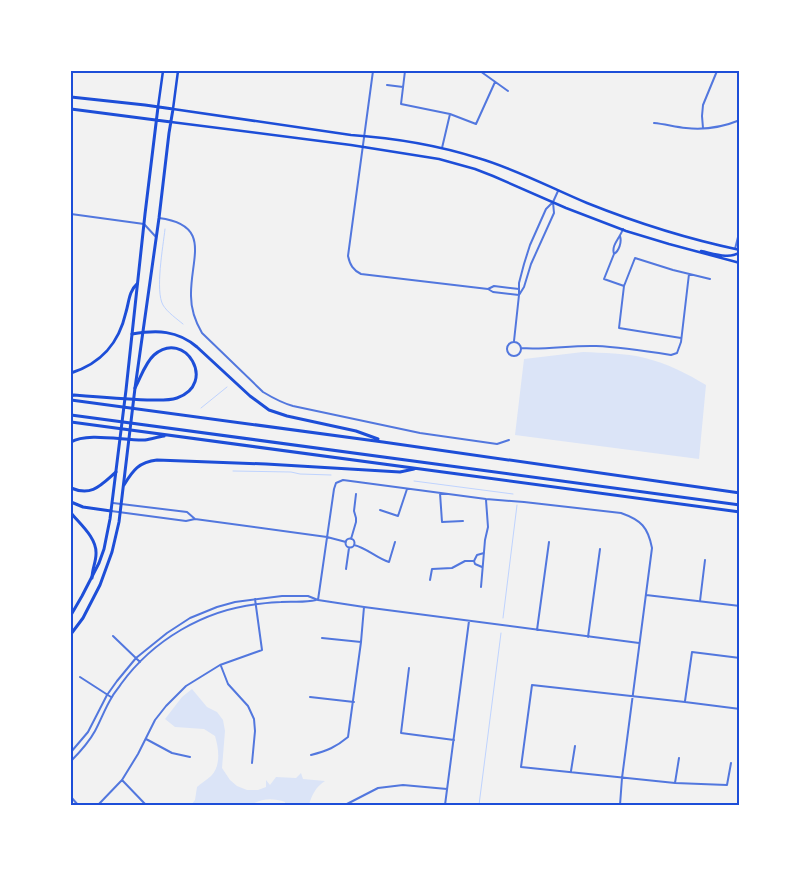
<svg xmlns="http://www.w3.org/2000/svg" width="811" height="876" viewBox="0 0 811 876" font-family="Lato,sans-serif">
<rect width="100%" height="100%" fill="#f2f2f2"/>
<path fill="#dbe4f7" d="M583,352C603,353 625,353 645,358C666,363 688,374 706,385L699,459L515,435L524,359Z
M192,689L207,707L217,712L223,720L225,731L222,768L230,780L237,786L247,790H258L266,787V780L270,785L276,777L296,778L301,773L303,779L325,781C316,787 312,794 309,805H285V802C273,798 262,798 251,805H191L195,800L197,787C201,783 207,780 211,776C221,766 219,749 215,736L204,729L175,727L165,719L182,697Z"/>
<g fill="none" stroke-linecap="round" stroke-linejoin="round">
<path stroke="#bfd3fe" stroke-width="1" d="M165,229C163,247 155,291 163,305C167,312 177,319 183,324
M201,408L227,387
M233,471L291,472L300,474L331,475
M414,481L513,494
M503,618L517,505
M479,805L501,633"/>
<path stroke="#5277de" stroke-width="2" d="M373,71L348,256C350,265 353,270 361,274L488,289L493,292L519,295
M405,71L401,104L450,114L476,124L495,82
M480,71L508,91
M387,85L403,87
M654,123C665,124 675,127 686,128C704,130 723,127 740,120
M703,128L702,116L703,105L717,71
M442,148L450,114
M71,214L144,224L156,237
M159,218C213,225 190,259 191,296C191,310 195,321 202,333L263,392C273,398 282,403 293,406L420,433L497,444L509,440
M740,226L738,230L740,234
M620,236C622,242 619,251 614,254C611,245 620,238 623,229
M735,249L739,233
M614,254L604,279L624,286
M488,289L494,286L519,289
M519,295L524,287L531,264L554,213L553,202
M681,338L619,328L624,286L635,258L673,270L710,279
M514,341L519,295V283L524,264L530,245L546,209L553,202L558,191
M507 349a7 7 0 1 1 14 0a7 7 0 1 1-14 0Z
M521,348C546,350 571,345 596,346C621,347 646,351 671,355L677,353L681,342L689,274
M440,493L442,522L463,521
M113,503L187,512L195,519
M380,510L398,516L407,489
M111,511L186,521L195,519L327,537L346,542
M345.5 543a4.5 4.5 0 1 1 9 0a4.5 4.5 0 1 1-9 0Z
M351,539L356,522V518L354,511L356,494
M354,545C367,548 376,558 389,562L395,542
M482,567L475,564L474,561L477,555L484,553
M346,569L349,548
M430,580L432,569L452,568L465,561H474
M481,587L485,540L488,527L486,500
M646,595L740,606
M318,600L334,489L336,483L343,480L486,499L524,502L621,513C641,520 648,527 652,548L622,778L620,805
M700,601L705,560
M537,630L549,542
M113,636L140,662
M588,637L600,549
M322,638L361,642
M221,666L228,684L248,706L254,719L255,731L252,763
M409,668L401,733L454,740
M80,677L111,697
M310,697L354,702
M685,701L692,652L740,658
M146,739L172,753L190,757
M71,752L88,732L107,695L117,681L136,658L167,633L190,618L217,607L235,602L282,596H308L318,600L364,607L639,643
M311,755C327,751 336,747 348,737L361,642L364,607
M71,761C80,752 89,742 95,731C101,720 105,708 112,697C114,693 118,689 121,684C153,640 204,610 258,604C266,603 274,602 281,602C293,601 304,603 316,600
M731,763L727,785L675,783L521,767L532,685L685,702L740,709
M571,771L575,746
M122,780L146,805
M675,783L679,758
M71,797L78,805
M98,805L122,780L138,754L155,720L166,706L186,686L220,665L262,650L255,599
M345,805L378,788L403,785L447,789
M445,805L469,621"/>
<path stroke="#1d4ed8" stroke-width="2.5" d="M178,71L173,109L351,135C394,138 437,145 478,158C516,169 551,188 587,203C637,223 688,239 740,250
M158,107L163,71
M171,122L351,145L439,159L475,169L493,176L566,208L626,231L669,244L740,263
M701,251C712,253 730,260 740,252"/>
<path stroke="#1d4ed8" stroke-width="3" d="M71,97L145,105L173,109L169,133L159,218L135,388L119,522L112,552L100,585L83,618L71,634
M71,109L171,122
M71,615L82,596L99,563L104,549L110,519L126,390L145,214L158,107"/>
<path stroke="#1d4ed8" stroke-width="3" d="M132,334C157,330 177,330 197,347L250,396L269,410L287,416L356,431L378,439
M71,373C102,363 119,343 126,312C129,302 129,291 137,284
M71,396L74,395C98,397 122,399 147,400C157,400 168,401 177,398C218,384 185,328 154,355C145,363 141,377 135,388
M71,400L383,442L740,493
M71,415L740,505
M71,422L740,512
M71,442C87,432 126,441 145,440C151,439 158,437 164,436
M124,485C133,470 139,462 157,460L266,464L400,472L414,469
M71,488C92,497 101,485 116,472
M71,502L83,507L111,511
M71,513C80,524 97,538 96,554C96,562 92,569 92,578"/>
</g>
<rect width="811" height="876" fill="none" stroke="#ffffff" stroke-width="145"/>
<rect x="72" y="72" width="666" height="732" fill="none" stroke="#1d4ed8" stroke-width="2"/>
</svg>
